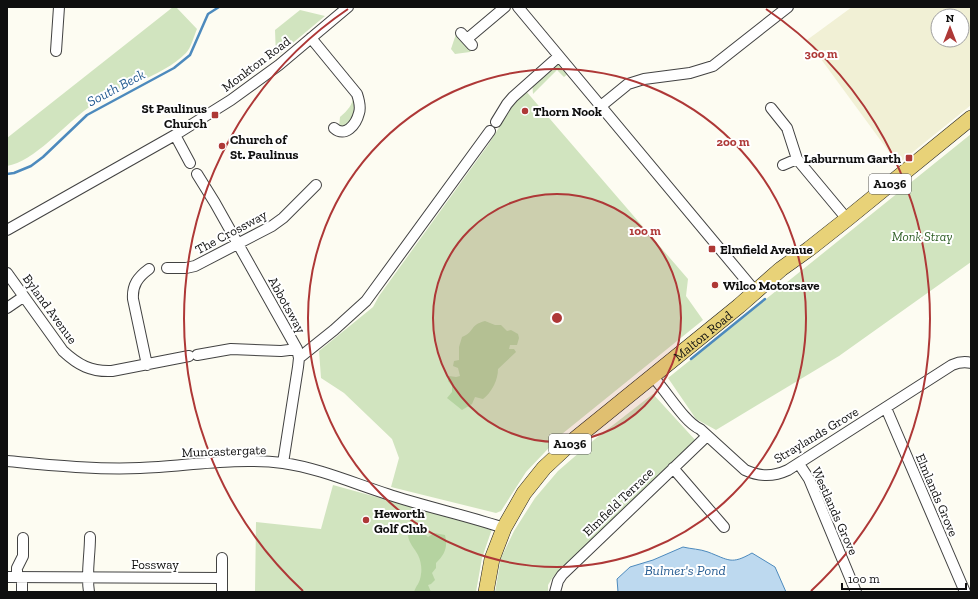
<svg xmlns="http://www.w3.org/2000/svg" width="978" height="599" viewBox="0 0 978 599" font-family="'Zilla Slab',serif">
<rect width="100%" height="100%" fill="#fdfcf2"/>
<path fill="#f1f0d5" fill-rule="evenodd" d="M852,7H971V105L898,164L807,40ZM938,16H962V40H938Z"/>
<path fill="#d1e4bf" d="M173,7H176L197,29C194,36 191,48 186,53C161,78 116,88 88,108C65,124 34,162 7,166V138Z
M300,10L325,16L276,57L275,30Z
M456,34L471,51L470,52L455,54L451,49Z
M559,63L569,73L564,77L557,70L533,94L532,82L553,64Z
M525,90L688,279L686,296L703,320L562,434L526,472L501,511L496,513L391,487L399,458L392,439L344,393L321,378L319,351L373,307L379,296L488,145L512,107Z
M354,95L357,111L345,128L339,127L340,117C348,110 352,106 354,95Z
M971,134V262L839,356L716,430L696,419L668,378Z
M653,394L697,442L553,577L548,585V592H495L501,558L514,531L535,498L558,471L595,439Z
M333,485L492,529L482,558L476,592H255L256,522L321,529Z"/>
<path fill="#b5d3a0" d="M485,321L495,325H501L507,331L511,330L518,334L519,338L517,345H510L509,349H514L516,352L498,369C498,380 492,392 483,399L475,397L472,404L462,410L447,398L452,392V386L448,381L449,376L456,377L460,376L458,368L453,366L454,361L459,360V347L462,337C475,332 469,325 485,321Z
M413,530L423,532L428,537L434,533L445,535C448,547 445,554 436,563V568L432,573L435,580L431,584L428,585L431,592H414C416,585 420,584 421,574C422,569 421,561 418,555C415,549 408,542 408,535L413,534Z"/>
<path fill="#bdd9ef" stroke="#4d8abd" d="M683,547C691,549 700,549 708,552C729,560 731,565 752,553L775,567L786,592H618L617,579L630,567L653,560Z"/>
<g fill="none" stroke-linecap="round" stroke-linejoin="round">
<path stroke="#4d8abd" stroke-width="2.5" d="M7,174L14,173L31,166L43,157L87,115L174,68L190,55L208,14L219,7
M691,359L765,299"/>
<defs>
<path id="minor" d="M518,7L755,291
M461,33L472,45
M311,38L357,94C359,100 361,107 359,113C356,125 345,138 334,128
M467,39L505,7
M56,51L59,7
M601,106L628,84L644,79L690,73L713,66L788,7
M771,108L787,128L797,159L783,165
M496,122L507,104L513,97L558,57
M175,135L190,163
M797,159L847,219
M197,174L215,203L297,349L299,358L298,367L283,463
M7,230L175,135L231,100L279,65L348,7
M167,268H186L195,266L272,226L283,218L316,185
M7,273L63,351C78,365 91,372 112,371L189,356
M7,308L23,297
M197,355L231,349L281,351L297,349
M299,358L334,330L366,301L490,131
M147,365L133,299C132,285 138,277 149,269
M652,376C666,390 684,422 700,429L745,470C760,477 773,477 788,470L952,365C959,362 964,361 971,363
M886,408L965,592
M7,461C51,465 96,470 140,468C187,466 236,457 283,463C318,468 353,483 387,494C426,507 465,515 504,528
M799,464L809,479L856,592
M673,468L724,527
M7,577L222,578
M17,577V568L23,556V538
M22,577V592
M89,592C86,574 90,556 90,537
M222,592V558
M555,592L558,581L562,575L707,436"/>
<g id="primary">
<path id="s1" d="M486,592L492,559L504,528L524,493L544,468L575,439L739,306L781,269L809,249L847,219L971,118"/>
</g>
</defs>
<use href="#minor" stroke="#424242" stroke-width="12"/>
<use href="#primary" stroke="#202020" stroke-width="16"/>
<use href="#minor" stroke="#fff" stroke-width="10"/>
<use href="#primary" stroke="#e8d278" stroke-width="15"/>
</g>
<circle cx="557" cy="318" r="124" fill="#ae3837" fill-opacity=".12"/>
<g fill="none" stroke="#ae3837" stroke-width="2">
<circle cx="557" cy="318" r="124"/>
<circle cx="557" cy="318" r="249"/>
<path d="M303 591A373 373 0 0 1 348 9M766 9A373 373 0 0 1 811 591"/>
</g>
<g fill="#ae3837" stroke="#fff" stroke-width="1.5">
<circle cx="525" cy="111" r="4"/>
<rect x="211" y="111" width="8" height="8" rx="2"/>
<circle cx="222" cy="146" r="4"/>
<rect x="905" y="154" width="8" height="8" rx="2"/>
<rect x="708" y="245" width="8" height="8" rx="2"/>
<circle cx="715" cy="285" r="4"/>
<circle cx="366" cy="520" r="4"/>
</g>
<g text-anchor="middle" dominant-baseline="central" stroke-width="4" stroke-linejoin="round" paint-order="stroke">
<g fill="#fff" stroke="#575757" stroke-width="1">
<rect x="869" y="174" width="42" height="20" rx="3"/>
<rect x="549" y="434" width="42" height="20" rx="3"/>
</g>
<g font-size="12" font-weight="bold" fill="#0f0f0f">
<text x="890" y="184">A1036</text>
<text x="570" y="444">A1036</text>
</g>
<g font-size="13" fill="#0f0f0f" stroke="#fff">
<text transform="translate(256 64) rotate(-37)">Monkton Road</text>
<text transform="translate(231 232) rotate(-28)">The Crossway</text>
<text transform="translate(287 305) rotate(61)">Abbotsway</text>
<text transform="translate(50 309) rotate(54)">Byland Avenue</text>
<text stroke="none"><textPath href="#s1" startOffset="346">Malton Road</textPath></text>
<text transform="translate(816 435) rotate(-31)">Straylands Grove</text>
<text transform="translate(224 451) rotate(-2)">Muncastergate</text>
<text transform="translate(937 495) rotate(67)">Elmlands Grove</text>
<text transform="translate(618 502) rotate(-44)">Elmfield Terrace</text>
<text transform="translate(835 511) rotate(66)">Westlands Grove</text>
<text x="155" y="564">Fossway</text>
</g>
<g font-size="13" font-weight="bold" fill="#0f0f0f" stroke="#fff" text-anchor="start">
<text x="207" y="108" text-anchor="end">St Paulinus<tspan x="207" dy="15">Church</tspan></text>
<text x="533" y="111">Thorn Nook</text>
<text x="230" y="139">Church of<tspan x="230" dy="15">St. Paulinus</tspan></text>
<text x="901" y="158" text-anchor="end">Laburnum Garth</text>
<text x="720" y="249">Elmfield Avenue</text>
<text x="723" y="285">Wilco Motorsave</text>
<text x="374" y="513">Heworth<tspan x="374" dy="15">Golf Club</tspan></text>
</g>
<g font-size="13" font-style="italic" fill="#2f5f27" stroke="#fff">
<text x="922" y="236">Monk Stray</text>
</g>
<g font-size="14" font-style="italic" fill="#275d92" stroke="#fff">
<text transform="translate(116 88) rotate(-28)">South Beck</text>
<text x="685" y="570">Bulmer's Pond</text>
</g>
</g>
<circle cx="557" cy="318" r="6" fill="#ae3837" stroke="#fff" stroke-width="2"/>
<g font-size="12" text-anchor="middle" font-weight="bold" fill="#ae3837" stroke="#fff" stroke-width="4" stroke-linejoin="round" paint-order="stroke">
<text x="821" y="58">300 m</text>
<text x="733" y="146">200 m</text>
<text x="645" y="235">100 m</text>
</g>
<rect width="978" height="599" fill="none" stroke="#0f0f0f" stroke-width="16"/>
<g transform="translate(950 28)"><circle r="19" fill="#ffffff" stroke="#9f9f9f"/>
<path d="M0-3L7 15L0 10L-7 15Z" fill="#ae3837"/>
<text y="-6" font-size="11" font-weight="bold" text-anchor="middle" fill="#0f0f0f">N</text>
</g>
<path d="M842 583v6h124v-6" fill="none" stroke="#0f0f0f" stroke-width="2"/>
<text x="848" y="583" font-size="12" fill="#0f0f0f" stroke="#ffffff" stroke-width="3" paint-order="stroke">100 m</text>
</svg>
